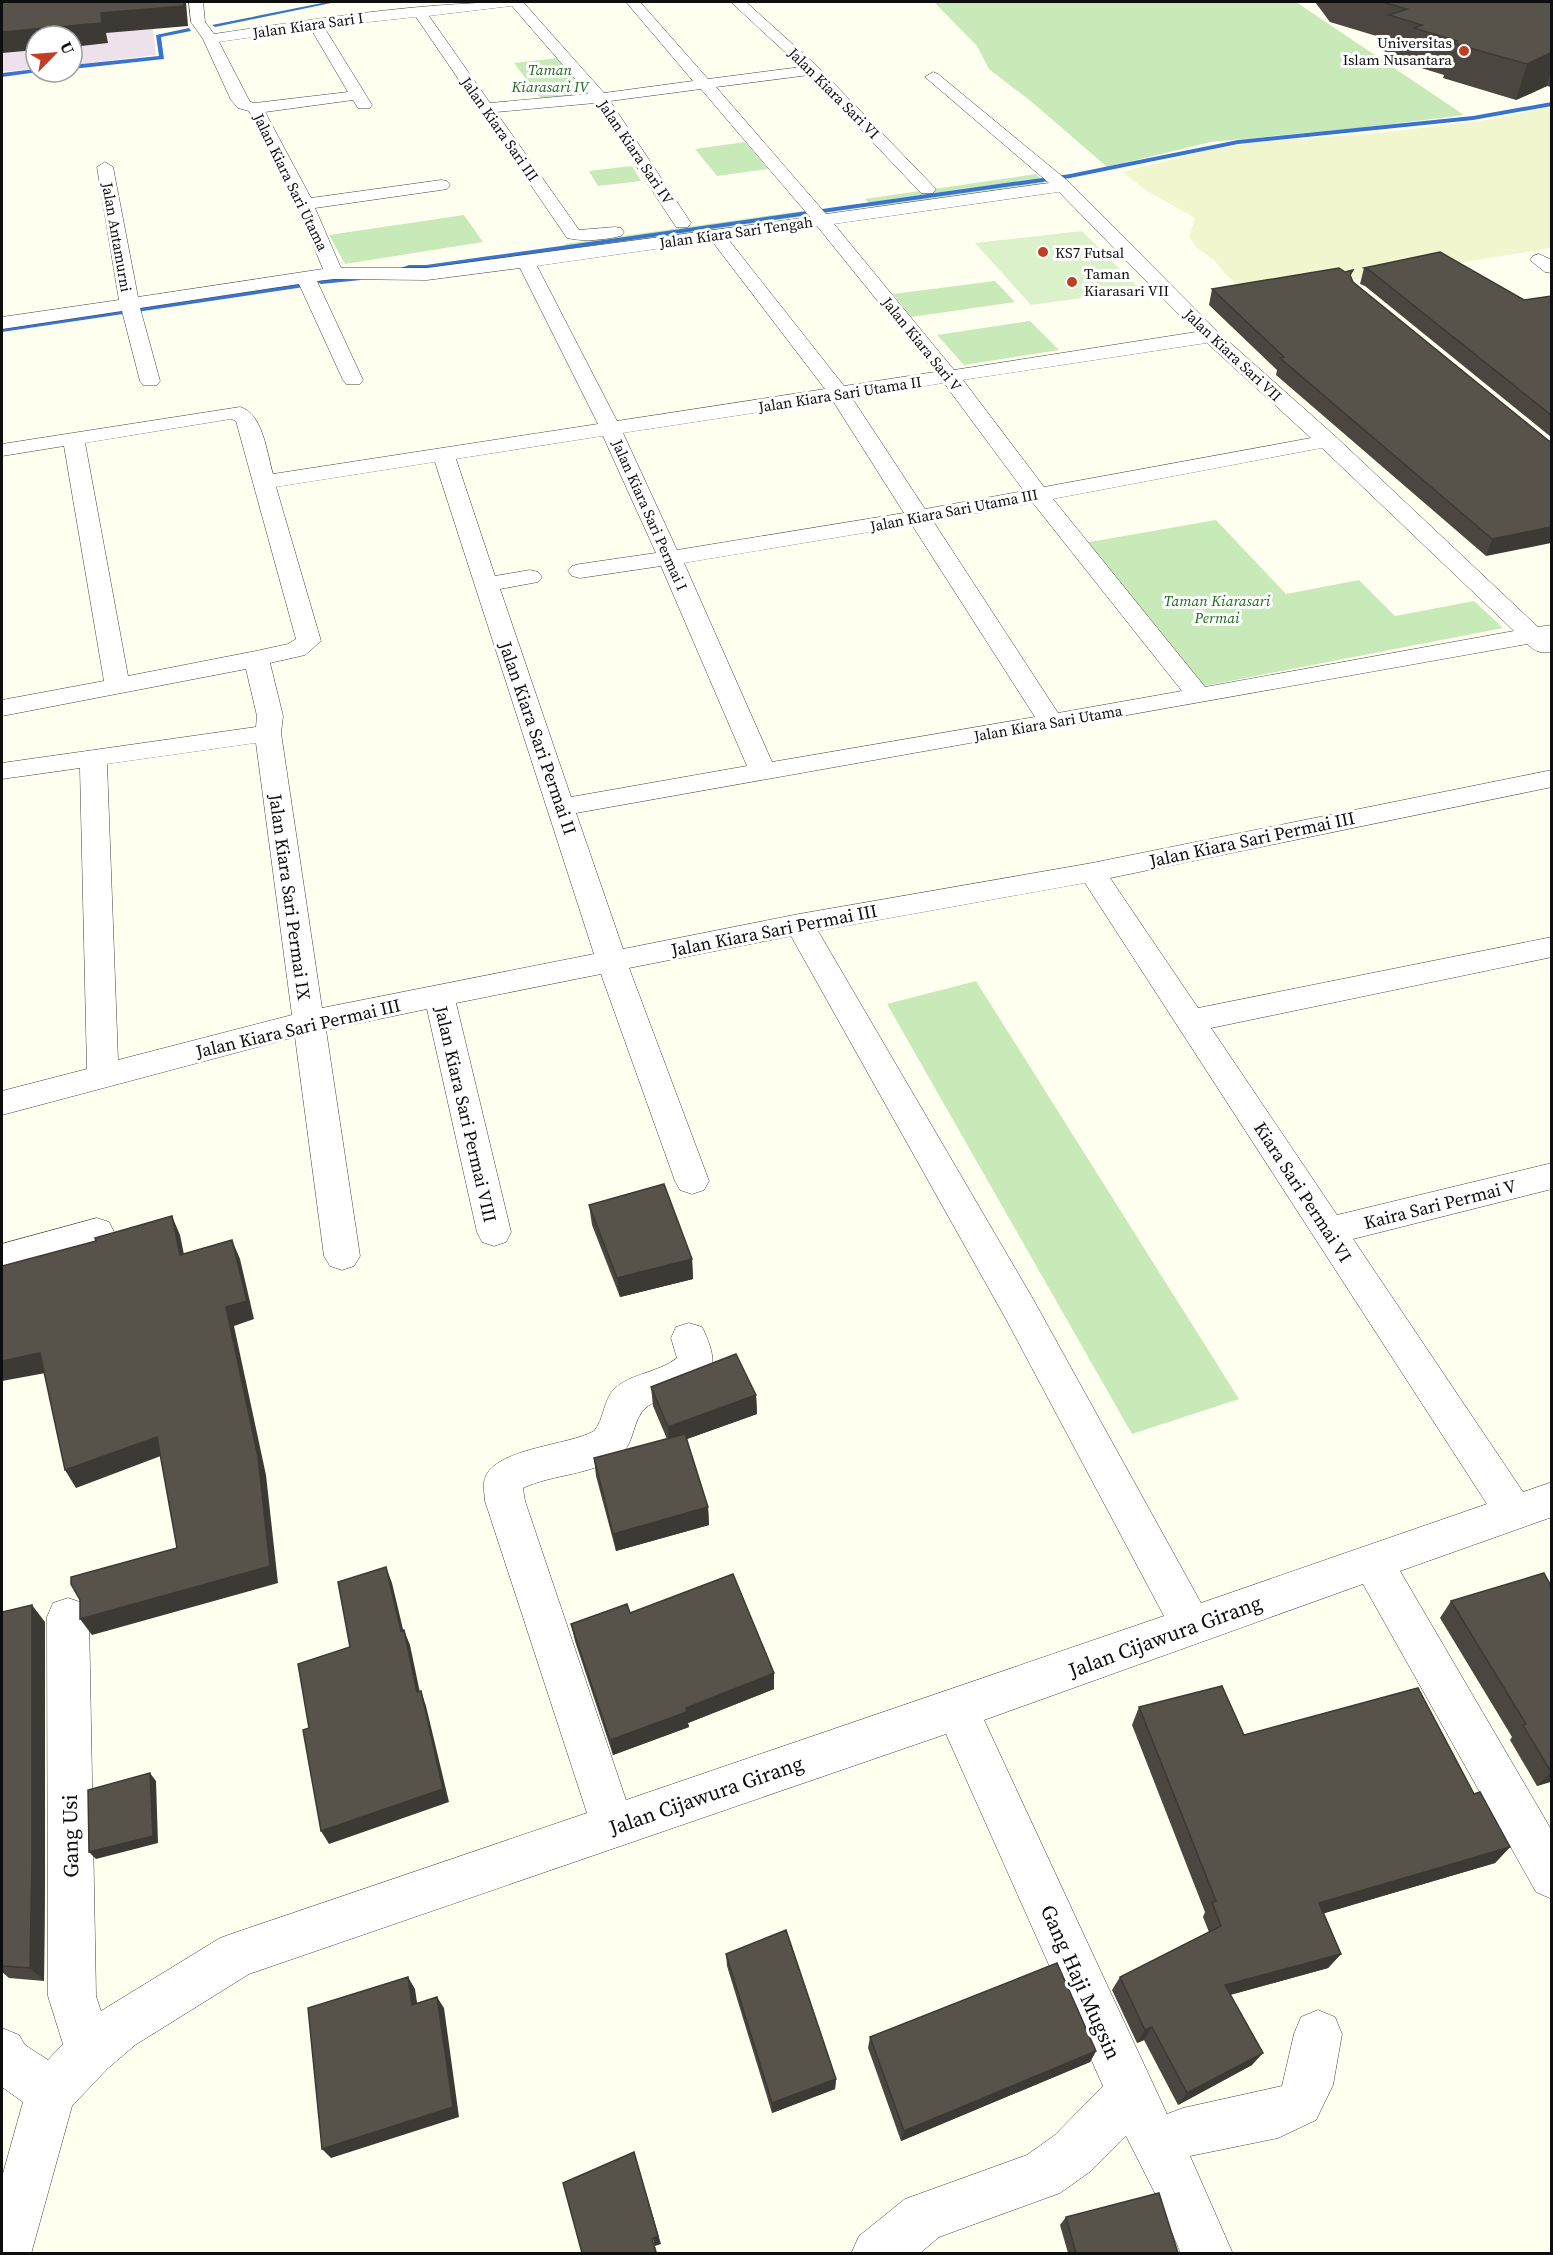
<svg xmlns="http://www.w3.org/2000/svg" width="1553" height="2255" viewBox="0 0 1553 2255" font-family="'Source Serif 4',serif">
<rect width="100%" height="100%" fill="#ffffef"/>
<path fill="#ede2ec" d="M2,2H150L156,55L72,65V36H36V69L2,72Z"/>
<path fill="#f1f6cf" d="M1551,106V248L1253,296L1227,276L1213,259L1197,248L1189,237L1195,218L1147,191L1122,172L1205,151L1258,142L1379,133L1494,119Z"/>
<path fill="#c7eab8" d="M934,2H1296L1464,115L1368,127L1211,142L1107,167L1033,103L989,69L977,46Z
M558,58L586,93L541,99L514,63Z
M745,142L768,169L717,176L695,149Z
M632,166L641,181L598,186L589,171Z
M1036,174L1049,188L878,212L865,199Z
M802,211L806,216L568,250L565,244Z
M464,215L483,242L345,264L329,235Z
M995,281L1015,302L911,317L893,294Z
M1030,321L1059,350L964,365L937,335Z
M1216,520L1286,594L1359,580L1395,616L1474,601L1503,628L1204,686L1084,543Z
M976,981L1239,1399L1132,1434L887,1004Z"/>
<path fill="#dbf1ca" d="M1082,231L1141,290L1031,305L975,243Z"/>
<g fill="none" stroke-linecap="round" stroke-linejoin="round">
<path fill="#3873d0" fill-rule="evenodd" d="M327,2H336L215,27L212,25Z
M189,28L191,31L161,37L164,59L72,69V65L159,56L156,35Z
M36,69L38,72L2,77V73Z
M1552,102V106L1473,120L1238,144L1070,178L426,269H410L388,276L384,274L409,265H426L1070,174L1238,140L1473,116Z
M358,276H361V280L321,284L317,282L321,280Z
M301,283H304V287L2,332V328Z"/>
<defs>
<path id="street" d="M189,2H203L205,22L214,34C317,19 420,2 523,2L604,93L693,81L626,2H640L708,79L801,67L731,2H746L818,67L936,189L933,193H921L809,75L716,87L826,214L1049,183L925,77L933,72L938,74L1069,182L1218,332L1335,436L1538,627L1552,625V652C1540,654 1535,651 1527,644L576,813L623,949L799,914L1092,863L1552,770V787L1110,878L1198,1008L1552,937V957L1211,1028L1337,1215L1552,1163V1189L1353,1239L1523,1492L1552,1482V1517L1400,1571L1552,1831V1899L1536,1892L1363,1584L984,1720L1167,2114L1183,2108L1282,2086L1294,2034L1301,2017L1318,2010L1335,2017L1342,2034L1333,2085L1316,2120L1278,2138L1190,2156L1233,2254H1181L1160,2203L1126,2136L1091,2171L1060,2193L939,2237L919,2254H851L859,2236L905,2199L1027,2155L1055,2135L1103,2086L946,1734L249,1974L135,2045L107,2069L72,2106L31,2254H2V2177L23,2102L2,2087V2028L19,2035L25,2045L48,2060L63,2044L48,1996L47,1617L53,1603L68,1598L83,1603L89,1617L96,1996L101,2011L220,1938L237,1932L587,1813L485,1501C485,1495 483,1488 484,1482C489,1448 569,1446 594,1431C604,1420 603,1401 614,1389C631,1373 658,1373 677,1358L671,1338L676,1327L689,1323L702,1327C734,1392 687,1381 648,1406C631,1418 636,1444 619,1456C592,1475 553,1474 523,1488L525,1501L626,1800L1164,1616L1007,1321L791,936L629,968L709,1181L704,1190L692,1194L680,1190L675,1181L601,974L456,1003L511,1232L506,1242L494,1246L482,1242L477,1232L427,1009L326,1030L360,1256L354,1266L342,1270L330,1266L324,1256L295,1037L2,1115V1091L87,1069L80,768L2,779V763L256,727L257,716L246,669L2,716V700L104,681L64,446L2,456V444L240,407C263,413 267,454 273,474L598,424L520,268L427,280L334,279L317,281L363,380L360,384H346L343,380L299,284L140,308L160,381L157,385H143L140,381L122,311L2,329V317L119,300L97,167L105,162L113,167L138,297L323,269L296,204L249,111L238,108L231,100L203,39L191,22ZM512,6L588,94L490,103L429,16ZM416,17L567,238C585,242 603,240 621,236L624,232L621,228L615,227L579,230L496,112L595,103L676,227H688L691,223L610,101L701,89L810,217L427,268H341L315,208L441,190L447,189L450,185L447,181L441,180L311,198L265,112L353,100L358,108H370L372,105L324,27ZM311,29L348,92L255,103L250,102L219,42ZM1059,192L1196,332L954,370L834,224ZM817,226L935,372L844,386L728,239ZM712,241L825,389L617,421L537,266ZM1207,343L1311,438L1044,487L963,380ZM944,383L1024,491L925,509L852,398ZM833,401L904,513L677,550L623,433ZM231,419L236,421L296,639L288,644L256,651L128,676L85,443ZM603,436L656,553L580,564L572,566L568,571L572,576L580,578L661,566L747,766L571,797L500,589L538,582L542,577L538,572L530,570L495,576L456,459ZM1322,448L1514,631L1205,687L1053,499ZM435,462L594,954L322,1008L281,733L283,716L270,663L305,655L321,641L276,487ZM1033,503L1182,691L1058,713L933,521ZM912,525L1035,717L772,762L684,563ZM256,743L292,1015L118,1060L107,764ZM1085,883L1487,1504L1201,1603L1033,1299L818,931Z
M1539,254L1552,260V273L1545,272L1530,260L1533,256Z
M97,1218L109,1222L114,1232L109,1242L2,1272V1244Z"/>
</defs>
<use href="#street" stroke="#414141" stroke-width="1"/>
<use href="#street" fill="#fff" fill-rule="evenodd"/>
</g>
<path fill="#4b4740" d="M1315,2H1551V87L1547,86L1516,100L1443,78L1444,75L1405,63L1407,58L1380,50L1383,38L1330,22Z
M1364,268L1524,300L1551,296V437L1365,286L1360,284Z
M1351,278L1353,282L1549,441L1486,556L1276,375L1277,370L1209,305L1212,289Z
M589,1205L692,1259L693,1279L620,1297L592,1225Z
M651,1387L756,1395L757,1414L687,1439L708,1507L709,1525L616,1551L596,1476L594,1458L667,1439L653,1406Z
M1551,1586V1782L1537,1786L1510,1740L1512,1737L1440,1618L1451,1601Z
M2,1612L45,1622V1872L44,1981L9,1978L2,1972Z
M630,1613L774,1673V1689L688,1723L689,1727L613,1755L575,1641L571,1624Z
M1139,1707L1474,1794L1510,1847L1495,1863L1324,1913L1341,1954L1328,1968L1230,1995L1252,2065L1178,2105L1144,2040L1137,2043L1112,1990L1120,1977L1209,1932L1203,1917L1205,1912L1132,1725Z
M726,1954L836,2079L835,2089L772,2113L727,1966Z
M870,2037L1096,2051L1090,2062L901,2141L868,2048Z
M1066,2217L1178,2253H1068L1060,2225Z"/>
<path fill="#3d3934" d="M184,2H186L188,26L106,33L108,43L72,47V36H36V50L2,53V32L101,13Z
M1551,53V70L1547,86L1516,100L1527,64Z
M1551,527V543L1486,556L1492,539Z
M172,1216L180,1235L188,1274L180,1255Z
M232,1240L240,1259L254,1319L234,1326L266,1475L278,1583L92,1635L80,1619L270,1566L226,1307Z
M692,1259L693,1279L620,1297L617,1278Z
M40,1353L51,1372L2,1381V1361Z
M756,1395L757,1414L670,1445L668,1427Z
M157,1437L166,1454L76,1488L65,1470Z
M708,1507L709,1525L616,1551L613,1534Z
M386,1567L392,1583L407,1646L401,1631Z
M32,1605L45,1622V1872L44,1981L30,1968Z
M404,1630L410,1645L423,1707L417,1692Z
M774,1673V1689L688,1723L689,1727L613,1755L610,1740L686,1708Z
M421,1691L426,1706L449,1802L329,1844L321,1831Z
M1551,1772V1781L1537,1786Z
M150,1773L156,1781L158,1843L96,1859L89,1852Z
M1510,1847L1495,1863L1308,1918L1319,1903Z
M1341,1954L1328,1968L1215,1999L1225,1985Z
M408,1977L415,1989L419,2016L412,2005Z
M437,1997L444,2008L459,2117L331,2158L322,2149Z
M1152,2027L1144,2040L1137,2043L1145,2030Z
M1096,2051L1090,2062L901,2141L904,2131Z
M1263,2053L1252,2065L1178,2105L1187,2093Z
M836,2079L835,2089L772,2113V2103Z
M634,2152L661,2244L655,2246L657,2253H656Z"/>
<path fill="#57524a" stroke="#3d3934" stroke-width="1.5" d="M2,2H184V6L101,13L102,23L2,32Z
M1382,2H1551V53L1527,64L1452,43L1457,41L1414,28L1422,25L1389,15L1407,9Z
M1440,252L1524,300L1551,296V415L1369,270L1364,268Z
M1339,268L1345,272L1353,270L1350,275L1353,282L1549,441H1551V527L1492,539L1280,358L1284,357L1212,289Z
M664,1184L692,1259L617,1278L589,1205Z
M172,1216L180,1255L232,1240L247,1301L226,1307L258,1457L270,1566L80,1619V1600L71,1584V1577L177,1548L157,1437L65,1470L40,1353L2,1361V1266L96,1241L95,1238Z
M736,1354L756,1395L668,1427L651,1387Z
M685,1434L708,1507L613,1534L594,1458Z
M386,1567L401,1631L404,1630L417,1692L421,1691L443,1789L321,1831L303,1730L309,1728L298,1664L350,1647L338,1582Z
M1544,1573L1551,1586V1772L1523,1725L1526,1724L1451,1601Z
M733,1574L774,1673L686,1708L687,1712L610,1740L571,1624L627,1604L630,1613Z
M32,1605V1859L30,1968L2,1966V1612Z
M1222,1686L1244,1735L1418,1688L1474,1794L1480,1792L1510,1847L1319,1903L1341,1954L1225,1985L1263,2053L1187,2093L1152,2027L1145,2030L1120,1977L1221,1926L1212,1902L1216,1901L1139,1707Z
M150,1773L153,1836L89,1852L88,1790Z
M786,1930L836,2079L772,2103L726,1954Z
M1057,1963L1096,2051L904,2131L870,2037Z
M408,1977L412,2005L437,1997L453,2107L322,2149L308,2008Z
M634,2152L658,2236L652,2239L656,2253H582L563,2183Z
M1159,2193L1178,2253H1076L1066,2217Z"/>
<g fill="#c13d23" stroke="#fff" stroke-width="2">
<circle cx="1464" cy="51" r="6"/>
<circle cx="1043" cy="252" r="6"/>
<circle cx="1072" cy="282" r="6"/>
</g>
<g text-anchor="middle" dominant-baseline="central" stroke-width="6" stroke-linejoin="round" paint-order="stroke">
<g font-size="15" fill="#0e0e0e" stroke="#fff">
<text transform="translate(308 25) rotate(-8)">Jalan Kiara Sari I</text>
<text transform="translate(834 93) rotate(45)">Jalan Kiara Sari VI</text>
<text transform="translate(500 129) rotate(55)">Jalan Kiara Sari III</text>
<text transform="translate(636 152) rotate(56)">Jalan Kiara Sari IV</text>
<text transform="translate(291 182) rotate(64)">Jalan Kiara Sari Utama</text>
<text transform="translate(736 232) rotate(-8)">Jalan Kiara Sari Tengah</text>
<text transform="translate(117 237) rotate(80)">Jalan Antamurni</text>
<text transform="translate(922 344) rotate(51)">Jalan Kiara Sari V</text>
<text transform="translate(1233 355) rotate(43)">Jalan Kiara Sari VII</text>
<text transform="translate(840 394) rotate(-9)">Jalan Kiara Sari Utama II</text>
<text transform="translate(954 510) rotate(-11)">Jalan Kiara Sari Utama III</text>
<text transform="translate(650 515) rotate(66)">Jalan Kiara Sari Permai I</text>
<text transform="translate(1048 723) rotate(-10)">Jalan Kiara Sari Utama</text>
</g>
<g font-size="15" fill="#0e0e0e" stroke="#fff" text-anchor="start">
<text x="1452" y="42" text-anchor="end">Universitas<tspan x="1452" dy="17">Islam Nusantara</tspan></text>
<text x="1055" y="252">KS7 Futsal</text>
<text x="1084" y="273">Taman<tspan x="1084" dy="17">Kiarasari VII</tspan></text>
</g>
<g font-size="15" font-style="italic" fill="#1d681d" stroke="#fff">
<text x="550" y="69">Taman<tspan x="550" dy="17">Kiarasari IV</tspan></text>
<text x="1217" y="600">Taman Kiarasari<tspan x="1217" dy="17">Permai</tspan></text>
</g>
<g font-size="18" fill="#0e0e0e" stroke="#fff">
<text transform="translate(538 738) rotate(71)">Jalan Kiara Sari Permai II</text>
<text transform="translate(1252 839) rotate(-12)">Jalan Kiara Sari Permai III</text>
<text transform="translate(290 897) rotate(82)">Jalan Kiara Sari Permai IX</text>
<text transform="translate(774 930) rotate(-11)">Jalan Kiara Sari Permai III</text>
<text transform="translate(298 1028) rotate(-13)">Jalan Kiara Sari Permai III</text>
<text transform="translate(466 1114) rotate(77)">Jalan Kiara Sari Permai VIII</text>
<text transform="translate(1303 1192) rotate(57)">Kiara Sari Permai VI</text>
<text transform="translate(1440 1204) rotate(-14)">Kaira Sari Permai V</text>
</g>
<g font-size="21" fill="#0e0e0e" stroke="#fff">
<text transform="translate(1165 1636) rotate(-20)">Jalan Cijawura Girang</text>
<text transform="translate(706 1795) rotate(-19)">Jalan Cijawura Girang</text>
<text transform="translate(70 1836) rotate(-91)">Gang Usi</text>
<text transform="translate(1081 1982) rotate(66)">Gang Haji Mugsin</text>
</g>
</g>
<rect width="1553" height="2255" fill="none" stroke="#0e0e0e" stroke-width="6"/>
<g transform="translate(54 54) rotate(65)"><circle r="28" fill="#ffffff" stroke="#9f9f9f" stroke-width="1.5"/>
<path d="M0-4.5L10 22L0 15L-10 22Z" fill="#c13d23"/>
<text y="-9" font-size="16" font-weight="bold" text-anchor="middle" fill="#0e0e0e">U</text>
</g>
</svg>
